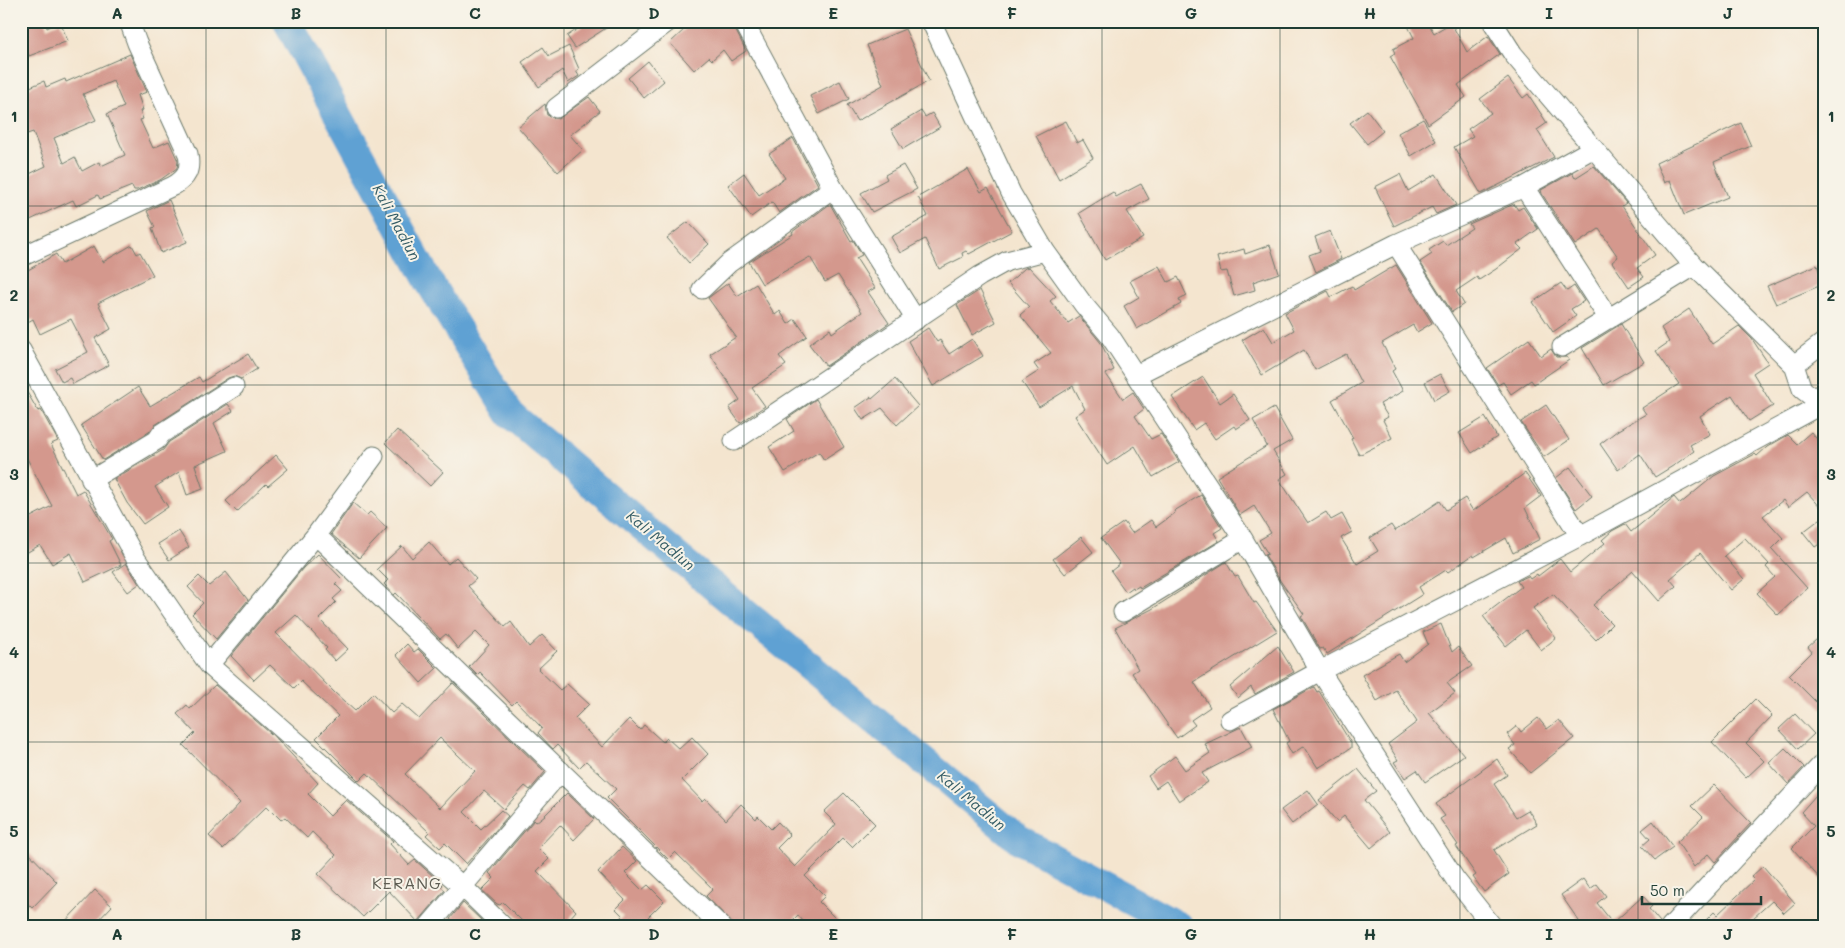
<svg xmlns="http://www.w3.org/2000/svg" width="1845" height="948" viewBox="0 0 1845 948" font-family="Mali,sans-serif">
<rect width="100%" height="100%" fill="#f7f3e8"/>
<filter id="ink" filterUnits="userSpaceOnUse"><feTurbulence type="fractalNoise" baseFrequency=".02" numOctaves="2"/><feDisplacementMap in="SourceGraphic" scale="10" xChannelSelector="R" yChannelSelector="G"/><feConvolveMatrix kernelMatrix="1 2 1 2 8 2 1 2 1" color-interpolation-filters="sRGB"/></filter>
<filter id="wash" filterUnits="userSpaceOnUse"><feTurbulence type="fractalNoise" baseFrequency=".0096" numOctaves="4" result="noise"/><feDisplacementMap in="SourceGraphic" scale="20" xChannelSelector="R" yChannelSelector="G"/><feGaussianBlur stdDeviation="1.12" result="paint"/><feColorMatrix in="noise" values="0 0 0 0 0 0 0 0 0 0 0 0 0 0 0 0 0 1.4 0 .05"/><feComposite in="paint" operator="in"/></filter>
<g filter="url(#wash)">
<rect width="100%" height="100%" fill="#f4e5cf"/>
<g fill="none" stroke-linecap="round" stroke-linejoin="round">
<path stroke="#5fa1d3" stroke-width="29" d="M287,21L429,282L509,413L673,553L1018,839L1180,927"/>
</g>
<g id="blocks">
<path fill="#d4988d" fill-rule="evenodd" d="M36,21H45L47,28L60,22L68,41L29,56L25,47L21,48V27Z
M590,21H617L575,48L567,36Z
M683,21H731L746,51L731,61L723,50L712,60L709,57L694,70L670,43L687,27Z
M1417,21H1427L1434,33L1451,23L1467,52L1488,36L1500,54L1458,85L1466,97L1428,124L1390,56L1395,53L1393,49L1414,38L1408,26Z
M905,29L929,81L857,121L847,105L883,85L867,45Z
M569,46L579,69L576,71L579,76L568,83L562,70L539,87L522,62L543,47L549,56Z
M130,54L147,92L138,95L143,110L140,111L143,119L140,120L153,148L169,141L178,161L177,168L160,180L137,190H134L132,186L100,199L98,195L76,206L73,200L28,221L21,207V178L46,166L33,132L21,136V100L26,98L23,90L44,81L46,87L65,79L66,82ZM113,81L124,107L107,114L125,155L101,166L99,162L82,171L75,157L64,163L54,138L96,120L83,94Z
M648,61L664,81L644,98L628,78Z
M1508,78L1523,98L1528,94L1547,123L1537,130L1554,157L1481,194L1454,147L1473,136L1468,129L1491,113L1480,99Z
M840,81L849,99L819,114L810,96Z
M589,97L600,111L570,135L583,150L558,172L518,127L545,104L547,115L558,119Z
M1367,110L1383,131L1367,144L1350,123Z
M921,111L925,117L932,113L940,127L903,149L891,129Z
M1423,119L1436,141L1411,156L1398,133Z
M1066,121L1077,143L1083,140L1093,158L1059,179L1036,136Z
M1741,123L1751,146L1714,162L1728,197L1684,215L1670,180L1664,183L1656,163Z
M793,138L818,185L779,213L772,202L751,217L728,185L744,173L759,195L785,178L769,154Z
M903,165L917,189L872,212L861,193L887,179L885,175Z
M1594,166L1626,203L1622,206L1655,255L1637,268L1644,277L1629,287L1612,262L1618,257L1599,229L1575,245L1542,194L1541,190L1572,173L1575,178Z
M968,169L981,192L988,188L1012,231L969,254L966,251L962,253L963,257L939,269L925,239L900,253L891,237L928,216L918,197Z
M1400,174L1408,191L1436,174L1456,205L1436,214L1432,207L1394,226L1375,187Z
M1141,184L1149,199L1127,211L1143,238L1105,260L1079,213L1113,192L1116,197Z
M169,200L187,242L161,253L152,228L155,227L147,211Z
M830,204L851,241L853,240L862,255L856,258L875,288L868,292L889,323L826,366L809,344L830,329L832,333L862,312L838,275L825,282L810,257L762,284L749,262L793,234L792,232Z
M1514,204L1518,210L1523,207L1538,229L1517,244L1522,249L1496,269L1479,280L1477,277L1456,291L1464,304L1452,312L1420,262L1432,254L1429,250L1443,241L1446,245L1472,228L1469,224Z
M688,222L709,244L689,263L667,238Z
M1330,231L1341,259L1316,272L1309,255L1320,251L1315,237Z
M132,245L137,254L140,252L153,275L98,303L111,329L95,338L109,365L73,384L70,378L62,382L55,369L88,352L71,319L40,334L33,319L21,326V274L56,254L62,264L94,246L103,262Z
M1270,245L1279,273L1253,282L1255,290L1234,296L1227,271L1221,272L1217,257L1244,249L1245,254Z
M1396,265L1432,323L1417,332L1413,325L1382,343L1395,369L1392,371L1403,391L1380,404L1388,417L1383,420L1392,438L1359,455L1351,439L1353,438L1332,400L1361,383L1346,354L1315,370L1304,350L1262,375L1242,340L1264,327L1273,342L1294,330L1285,313L1328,291L1331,297L1352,286L1354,290Z
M1817,265L1824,284L1776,304L1767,286Z
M1159,266L1168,282L1178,277L1187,296L1179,300L1181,304L1137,329L1124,306L1139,297L1130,281Z
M1029,267L1056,296L1050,301L1068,323L1079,316L1101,343L1114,370L1106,374L1123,399L1133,392L1144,409L1135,416L1151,439L1161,434L1179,462L1153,477L1135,446L1107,465L1075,416L1085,409L1073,386L1039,407L1022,382L1039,371L1034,364L1051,353L1020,315L1029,307L1008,283L1025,268Z
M728,283L737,296L756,284L775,315L780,311L788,324L795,319L807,336L779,356L786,365L752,388L765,406L740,423L729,408L740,400L710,354L736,337L708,298Z
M1561,283L1567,291L1574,286L1584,301L1571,309L1576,316L1553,332L1533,302Z
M980,290L996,322L972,335L957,305Z
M1689,309L1712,344L1739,326L1752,339L1768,363L1753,373L1773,406L1749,421L1732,395L1700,416L1710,434L1690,445L1694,451L1676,464L1655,477L1640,454L1618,470L1600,444L1618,430L1646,414L1642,408L1679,384L1656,351L1669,342L1661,328Z
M1621,324L1644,362L1604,385L1582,348Z
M928,328L937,342L940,340L949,354L972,339L983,356L933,386L908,341Z
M1529,339L1541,356L1551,349L1556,357H1567L1569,360L1534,384L1531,380L1511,394L1503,382L1498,385L1487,368Z
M248,354L257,369L241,379L234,376L228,378L155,425L149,432L103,460L81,425L138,387L150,406L199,377L202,382Z
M1440,374L1450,391L1434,400L1425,382Z
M1203,377L1220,403L1233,394L1250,420L1236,429L1234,426L1215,439L1204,423L1194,430L1172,397Z
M895,379L918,406L897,425L882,408L863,420L855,408L871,397L872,399Z
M21,382L38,411L41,410L58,441L51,444L76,494L83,490L112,539L109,541L121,565L85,582L71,553L52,564L40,545L26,553L21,544V522L52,506L21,447Z
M816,399L844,447L824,460L819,452L785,472L769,447L794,431L787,419Z
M228,404L233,411L214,423L227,451L195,465L203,489L187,495L179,472L155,487L168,507L143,524L127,503L114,479L163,450L169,442Z
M1546,405L1569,440L1544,457L1521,422Z
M1274,408L1292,440L1273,451L1287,474L1279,479L1308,523L1326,512L1331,520L1342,514L1352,532L1341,538L1357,564L1378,551L1370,538L1391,525L1395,531L1440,501L1446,510L1465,498L1473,511L1525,473L1541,496L1525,508L1540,539L1513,553L1506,538L1474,557L1473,555L1448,572L1446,570L1419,587L1423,594L1327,654L1323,648L1320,649L1301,616L1304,614L1281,582L1265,555L1268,554L1259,540L1271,533L1254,506L1240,515L1217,477L1267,446L1253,420Z
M1485,417L1497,437L1472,453L1459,433Z
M397,430L443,472L430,486L385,443Z
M1811,432L1824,448V511L1807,492L1788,507L1783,500L1763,516L1783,538L1772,549L1807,588L1778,615L1757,593L1775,577L1766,567L1769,564L1745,538L1724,556L1744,579L1731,590L1700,553L1670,579L1676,586L1659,601L1633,571L1593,605L1612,624L1596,640L1553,594L1533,608L1556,638L1541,650L1526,630L1506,646L1483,616L1521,587L1517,581L1528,576L1530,579L1537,574L1538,576L1560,559L1570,572L1605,543L1602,540L1612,531L1625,524L1631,532L1674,497L1680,504L1714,476L1755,454L1757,456L1767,447L1788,435L1797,444Z
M276,455L288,469L268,486L266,484L237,512L226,501Z
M1570,467L1592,496L1576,509L1556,478Z
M1201,495L1222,528L1214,533L1219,541L1140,588L1139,586L1134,589L1133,587L1126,592L1111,571L1120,564L1101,538L1124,522L1132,533L1151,520L1156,527L1175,513L1174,511Z
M353,503L367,515L370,512L387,528L359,558L331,534Z
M1824,516V541L1815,547L1803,532Z
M179,531L189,547L169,560L158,544Z
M1081,537L1093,552L1065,574L1053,559Z
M429,542L448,564L456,557L476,579L468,586L505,627L511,622L529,647L542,635L557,651L538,669L560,690L567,684L589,704L575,718L602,747L629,719L640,730L644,725L663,742L667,738L679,749L692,737L708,754L682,780L702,801L705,798L726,820L741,804L756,819L758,816L771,829L778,822L790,835L777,848L795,867L833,828L836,824L824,812L844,793L875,824L852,847L843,838L805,876L825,896L819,902L844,927H808L798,915L786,927H736L706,896L713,889L675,852L668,859L607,798L616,789L586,761L579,768L557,745L553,749L538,733L542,728L516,701L512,705L480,672L477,675L469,667L489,645L476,632L458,649L446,634L440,639L396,593L394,595L384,584L388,580L377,569L402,546L412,558Z
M318,554L341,578L335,584L342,591L333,599L336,602L319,619L348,649L335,661L325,650L327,648L296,615L276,633L335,693L355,711L373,693L392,713L402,704L419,719L453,683L545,772L530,790L525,786L504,809L484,791L464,812L481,829L501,810L508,816L466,864L445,843L440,848L426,835L429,832L367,773L359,781L316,738L338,716L301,681L294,688L270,665L254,680L231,656L303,568ZM440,738L475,771L440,808L405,774Z
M1226,562L1235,577L1238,576L1254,603L1256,602L1277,631L1194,682L1210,707L1191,720L1195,725L1177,738L1132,673L1138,669L1115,628L1152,609Z
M126,563L139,584L128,592L113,572Z
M226,572L248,600L216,639L192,614L203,603L188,587L199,576L209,586Z
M1441,624L1452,652L1458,647L1472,666L1447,683L1455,693L1429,713L1464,755L1425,782L1417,770L1405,778L1394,762L1398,760L1388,744L1417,722L1396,690L1377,701L1362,675L1399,654L1404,662L1428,644L1423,632Z
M1824,633V710L1789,675L1812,652L1808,647Z
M407,644L414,652L418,649L437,668L421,683L396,655Z
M1278,646L1294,672L1255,694L1251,687L1238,698L1230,687Z
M215,685L278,740L318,783L308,794L330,816L346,800L393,841L390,844L409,865L415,860L443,885L441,887L445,890L418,922L389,891L363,917L318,874L336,855L312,832L307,838L285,817L281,820L267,806L223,849L209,836L240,803L183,745L195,733L177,714L187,705L190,709Z
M1314,687L1317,692L1319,691L1351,743V748L1318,768L1304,746L1292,754L1286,743L1289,741L1273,709Z
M1755,699L1772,716L1746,743L1764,761L1746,778L1712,742Z
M1795,714L1814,734L1798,749L1779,729Z
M1538,718L1547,729L1559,720L1574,738L1530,773L1509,749L1515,745L1507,734L1517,726L1521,732Z
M1241,727L1252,747L1202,773L1208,782L1179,801L1166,781L1156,788L1148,776L1175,756L1185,770L1210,753L1205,744Z
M1785,748L1804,767L1788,784L1769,763Z
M1497,759L1507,775L1494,784L1516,817L1528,810L1537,824L1494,850L1509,874L1484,892L1473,877L1476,875L1456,846L1458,845L1440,819L1445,816L1436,804Z
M1358,769L1376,791L1364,800L1390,832L1371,848L1344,816L1337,822L1319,800Z
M1714,785L1751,823L1715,862L1708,854L1694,867L1677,842L1703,817L1692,806Z
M1824,786V883L1792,848L1814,826L1801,812Z
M1308,790L1318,804L1292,824L1281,810Z
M567,793L594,819L574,840L560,825L538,848L549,859L537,871L576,911L569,919L576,927H528L503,902L500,905L497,904L482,890L494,878L489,873L534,820L536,822L545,815Z
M1653,821L1673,847L1655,860L1642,846L1650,839L1642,830Z
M21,845L57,882L32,908L21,897Z
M622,847L637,861L625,873L642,890L648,885L664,901L648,917L658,927H613L623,916L616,909L625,900L598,872Z
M1763,866L1795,903L1784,913L1772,901L1743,927H1699L1714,912L1717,915L1754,880L1751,877Z
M1583,879L1590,889L1597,884L1606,896L1597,903L1613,923L1643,896L1652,906L1649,909L1660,922L1659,927H1583L1561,895Z
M95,890L112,906L92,927H60Z
M463,903L481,920L475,927H459L450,919Z"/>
</g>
</g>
<g filter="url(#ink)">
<use href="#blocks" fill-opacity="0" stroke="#6a786a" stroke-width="1"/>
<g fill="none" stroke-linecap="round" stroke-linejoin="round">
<defs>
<path id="minor" d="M743,21L833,188L916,320
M931,21L1011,193L1045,251L1083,304L1110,336L1243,539L1320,671L1580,536L1822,404
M1492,21L1513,54L1694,266L1794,365
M556,108L669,21
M1524,187L1609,319
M1396,244L1580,536
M21,257L173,186C187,178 191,170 188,154L137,43L129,21
M702,289L729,263L833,188
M1824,342L1794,365L1802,389L1824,406
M1562,347L1694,266
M21,350L136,559L209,665L463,887L504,927
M1136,375L1396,244L1524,187L1592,149
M734,441L980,276L1007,261L1045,251
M91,480L157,440L161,434L234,387
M316,535L374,456
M1123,612L1243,539
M209,665L316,535L722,927
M1230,720L1320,671L1455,879L1493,927
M428,927L561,771
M1670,927L1824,762"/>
</defs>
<use href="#minor" stroke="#6a786a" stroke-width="21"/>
<use href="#minor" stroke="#fff" stroke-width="19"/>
</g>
</g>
<path fill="none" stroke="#1f3d34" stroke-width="1" stroke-opacity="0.55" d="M206,21V927M386,21V927M564,21V927M744,21V927M922,21V927M1102,21V927M1280,21V927M1460,21V927M1638,21V927M21,206H1824M21,385H1824M21,563H1824M21,742H1824"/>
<g text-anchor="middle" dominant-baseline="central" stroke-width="4" stroke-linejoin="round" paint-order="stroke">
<g font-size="15" font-style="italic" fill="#325b64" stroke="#f7f3e8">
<text transform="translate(397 222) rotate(62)">Kali Madiun</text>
<text transform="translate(661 540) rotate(40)">Kali Madiun</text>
<text transform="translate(972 800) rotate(40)">Kali Madiun</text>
</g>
<g font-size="16" letter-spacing="1" fill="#5e5d53" stroke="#f7f3e8">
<text x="407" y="882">KERANG</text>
</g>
</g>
<rect width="1845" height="948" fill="none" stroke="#f7f3e8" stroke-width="55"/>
<path d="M1642 896v8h119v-8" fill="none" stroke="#1f3d34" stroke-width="2.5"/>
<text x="1650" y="896" font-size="15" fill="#1f3d34" stroke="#f7f3e8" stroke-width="4" paint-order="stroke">50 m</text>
<rect x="28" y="28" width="1790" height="892" fill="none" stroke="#1f3d34" stroke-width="2"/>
<g font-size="16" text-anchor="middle" font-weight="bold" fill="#1f3d34">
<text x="117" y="19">A</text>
<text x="296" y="19">B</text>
<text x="475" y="19">C</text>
<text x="654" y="19">D</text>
<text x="833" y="19">E</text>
<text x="1012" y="19">F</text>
<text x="1191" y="19">G</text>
<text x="1370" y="19">H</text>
<text x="1549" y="19">I</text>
<text x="1728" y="19">J</text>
<text x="14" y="122">1</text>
<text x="1831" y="122">1</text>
<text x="14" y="301">2</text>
<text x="1831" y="301">2</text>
<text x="14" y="480">3</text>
<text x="1831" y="480">3</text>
<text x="14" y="658">4</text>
<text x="1831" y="658">4</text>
<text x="14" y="837">5</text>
<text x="1831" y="837">5</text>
<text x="117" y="940">A</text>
<text x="296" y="940">B</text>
<text x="475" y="940">C</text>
<text x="654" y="940">D</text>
<text x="833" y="940">E</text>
<text x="1012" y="940">F</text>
<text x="1191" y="940">G</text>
<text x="1370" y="940">H</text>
<text x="1549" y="940">I</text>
<text x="1728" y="940">J</text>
</g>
</svg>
